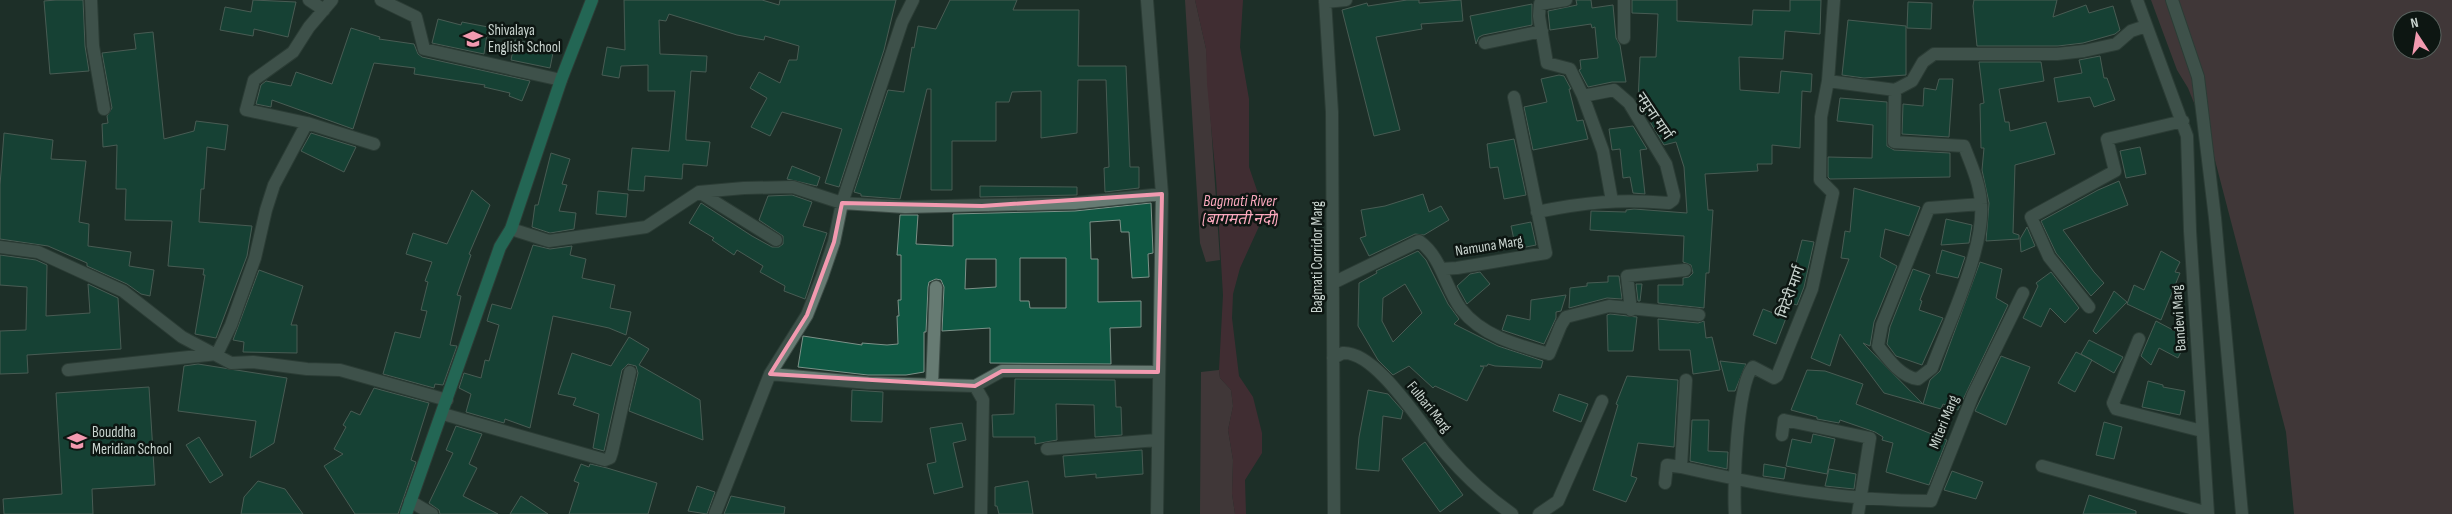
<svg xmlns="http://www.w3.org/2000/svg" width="2452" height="514" viewBox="0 0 2452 514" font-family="'Sofia Sans Condensed','Noto Sans Devanagari',sans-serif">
<rect width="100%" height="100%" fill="#1d2f28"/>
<path fill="#6a424c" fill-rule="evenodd" d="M1185,0H1195L1206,49L1220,260L1206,262L1200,243Z
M2151,0H2452V514H2294L2286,432L2211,145L2188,88L2177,70ZM2402,20H2432V50H2402Z
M1219,370L1220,378L1231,390L1233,406L1228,430L1233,460L1232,494L1235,514H1200L1201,372Z"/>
<path fill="#6c2a3f" d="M1195,0H1243L1240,47L1249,99V167L1263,208L1261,222L1240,268L1233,294L1232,318L1239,376L1253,397L1262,433V453L1245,480L1246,514H1235L1232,494L1233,460L1228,430L1233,406L1231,390L1220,378L1219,370L1223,295L1216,178L1207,84L1206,49Z"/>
<path fill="#0f5843" stroke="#7c9188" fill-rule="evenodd" d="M56,0H83L85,46L89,71L50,74L44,1Z
M253,0L296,2L288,37L254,29L253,36L220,30L225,7L251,12Z
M624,0H762L779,5L780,0H896L884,50L839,187L825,183L842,129L782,112L770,136L751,127L767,98L750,88L759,72L780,83L789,60H797L799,46L765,36L764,40L737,35L669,14L666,21L659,20L660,54L707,56L706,72L691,71L686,135V140L710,142L707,166L683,164L682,179L645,176L644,191L628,190L632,148L669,151L675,91H648V65L621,66L619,78L602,75L607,47L625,50Z
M950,0H1017L1013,10H1079L1078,66H1126L1130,167H1139V188L1105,192L1104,168L1109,167L1106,80H1078L1077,133L1041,138V91L1012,92L1009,102H996V141H952V190H931V89H927L900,199L861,196V194L854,192L888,90L904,92L912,47L914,48L918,26L936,29Z
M1407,0H1419V3L1461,0L1463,21L1421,24L1422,29L1376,37L1400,130L1374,136L1342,10L1367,3L1368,6Z
M1576,0H1591L1592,8L1613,5L1616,38L1620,45L1626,82H1612L1588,87L1579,70L1581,69L1580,60L1598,58L1595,27L1592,28L1591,24L1550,30L1548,11L1577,5Z
M1632,0H1677V21L1752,25L1753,10L1790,11V0H1821L1820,34L1785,31L1783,59L1739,57L1740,90L1779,93L1781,71L1812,74L1811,92L1802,91L1800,148L1772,145V164H1757L1758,171L1705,174L1708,210H1713L1709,273H1706L1704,308L1658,303V285H1683V278L1689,277L1693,273L1691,265L1683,262L1684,236L1590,230L1591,211L1626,212V210L1634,209L1687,213L1684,167L1676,142L1664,145L1638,102L1640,57H1656L1658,14L1632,13Z
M1974,0H2057L2053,17L2086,5L2089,13L2113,6L2120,30L2115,34L2083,43L2058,46H1977L1973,6Z
M1908,2L1932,3L1931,29L1907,28Z
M1532,4V25L1483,35L1479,37L1476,44L1470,16Z
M438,19L461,25L462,22L488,27L484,54L432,43Z
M1848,20L1906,26V75L1864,78L1842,75Z
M351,28L380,37L379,39L414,44L418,54L422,57L530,81L522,101L509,96L510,93L484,87L485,85L414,74L415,68L374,63L353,129L272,100L271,107L256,104L261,85L266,81L291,86L296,72L332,84Z
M153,32L164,139L194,131L196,121L228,125L225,150L207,147L204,189H201L199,222L252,226L247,256L216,338L195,334L205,275H203L204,269L168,266L172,221L125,220L126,189H116L117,145L103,147L102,124L108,123L107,116L112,108L102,53L136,49L134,34Z
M515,40L554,48L550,68L511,60Z
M2100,56L2104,78H2107L2115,100L2094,107L2090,97L2058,102L2054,78L2082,73L2079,60Z
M1979,62H2041L2044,81L1999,89L2005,122H2009L2010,131L2046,122L2055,154L2015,165L2013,233L2019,235V239L1986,241L1989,203L1982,170L1984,148H1981L1980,104L1984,103Z
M1559,75L1564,76L1571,89H1569L1577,121L1583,120L1588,139L1533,150L1524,107L1547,102L1541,79Z
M1939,79H1953L1949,137L1902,134L1903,104L1923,106L1924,88L1936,90Z
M1840,98L1887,102V146L1894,150L1950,153V177L1830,179L1828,177V157L1872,158L1873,125L1837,121Z
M1633,126L1647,149L1640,150L1645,194L1633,193L1630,177L1623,178L1620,149L1612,150L1609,129Z
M4,133L53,140L51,159L86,161L79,222L89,224L88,246L131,252L129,266L154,270L150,296L141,294L127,284L87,266V263L48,246L0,239V185Z
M311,133L356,147L344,172L301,151Z
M1514,139L1526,195L1504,199L1498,167L1490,168L1487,144Z
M2140,147L2146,174L2126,178L2120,151Z
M551,153L570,159L562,184L567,185L559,211L576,213L574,229L550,233L532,227L535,205H538Z
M792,166L820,177L817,186L787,179Z
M2119,181L2128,205L2063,230L2094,272L2104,283L2091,296L2056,253L2041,221L2098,190Z
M980,186L1077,187V195L980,197Z
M1854,188L1920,207L1909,236L1885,229L1880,257L1897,266L1874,322L1870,346L1863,343L1923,404L1930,380L1940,371L1980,262L2002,269L1996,298L2008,305L1958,410L1943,404L1941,409L1884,393L1840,334L1830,366L1811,358L1849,259L1841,258L1845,231L1850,232Z
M472,190L490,205L469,254L471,255L457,295L461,296L450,345L457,346L443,385L435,384L434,388L383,374L395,332L420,338L427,311L421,310L428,282L425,281L432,262L406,254L413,233L447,244Z
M598,191L628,194L626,217L596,214Z
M1423,194L1429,212L1441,206L1449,220L1424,235L1415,234L1369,256L1360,238L1366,236L1361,210L1385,206Z
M792,195L812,202L803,226L827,233L805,299L784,291L785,286L760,272L763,266L737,250L734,255L712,240L714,238L689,223L701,203L752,236L772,247H779L783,244V236L759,220L768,196Z
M1151,203L1153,253L1148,254L1149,277L1132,278L1129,232H1121L1120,220L1090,222L1091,259H1098V302L1141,301V327L1110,328L1111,364L990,363V328L942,331L944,287L941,280L936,279L929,282L928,287L926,332H924V372L906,375H868L798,367L803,336L862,345V343L887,345L898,344L897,316H899L898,300H901V255H897L900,215H918L916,244L953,246V214L1075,211ZM1020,258H1066V308H1030L1029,301H1020ZM966,259H996V287L965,289Z
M1946,219L1972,225L1969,243L1941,245Z
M1531,222L1536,245L1516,249L1511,226Z
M2027,227L2035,246L2021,252L2020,239Z
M1802,240L1814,242L1804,287L1797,305L1786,302Z
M533,245L550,249L572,246L570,255L586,259L582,278L615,285L610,308L631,312L626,335L609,328L553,316L530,428L505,419L504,423L466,412L471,394L459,388L464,373L481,378L485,360L489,361L499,325L487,321L492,304L511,309Z
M1942,250L1965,257L1958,278L1936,273Z
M1418,251L1426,260L1448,304L1459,319L1454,324L1498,346L1543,361L1541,368L1495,366L1488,364L1487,366H1480L1484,367L1467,401L1435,386L1433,388L1409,366L1393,375L1378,360L1358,326L1359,283L1377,273L1376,271ZM1405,284L1422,313L1393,342L1382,321L1383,298Z
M2161,251L2180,262L2175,272L2180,273L2161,320L2127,304L2134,285L2144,290Z
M0,255L36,260L47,265L46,316L90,313L88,284L118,298L121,349L27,355L28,373L0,374V331L26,330L27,287L0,285Z
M1913,269L1930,275L1920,300L1922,301L1919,310L1943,318L1922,365L1896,356L1887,344L1890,327Z
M259,270L303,286L291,325H297V353L243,352L244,342L233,340Z
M1480,272L1490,284L1467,304L1457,286L1470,274Z
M2051,272L2079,308L2065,323L2050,308L2041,327L2023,318L2038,286L2036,283Z
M1608,276H1619L1622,299L1607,298L1569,308L1570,288L1587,286V283L1608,282Z
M1636,284H1642L1640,301H1638Z
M2114,291L2127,302L2096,334L2093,331Z
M1566,295L1561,311L1556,312V318L1544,344L1502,330L1507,315L1530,320L1531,300Z
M1763,309L1786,318L1776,344L1753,335Z
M1610,314L1637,317L1633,351H1608L1607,315Z
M1658,319L1698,323L1704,321L1706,338L1712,337L1720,370L1693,374L1690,350H1659Z
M2156,321L2188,338L2178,358L2159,348L2151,365L2141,356Z
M629,337L649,349L639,365L700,400L703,440L629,411L638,373L636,366L628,364L622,370L604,451L593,448L599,414L573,405L576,398L558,394L572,353L611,366Z
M2089,340L2123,357L2114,373L2081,354Z
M2076,352L2092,360L2075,392L2058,383Z
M2001,356L2030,367L2006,425L1975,411Z
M1720,361L1746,364L1735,391H1728Z
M198,364L287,378L274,443L250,458L256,421L178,411L184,366Z
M1807,370L1825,371L1863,384L1856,404L1947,440L1929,485L1886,472L1893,443L1882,440L1883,437L1875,432L1840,420L1839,423L1817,419V417L1791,410Z
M1627,376L1678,380L1674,447L1638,443L1631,476L1637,478L1626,502L1593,490L1618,405L1616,404Z
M1015,379L1115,380L1116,407H1121L1122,435L1095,437L1094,405L1056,404L1057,440L1035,444V437H993L992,415L1014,414Z
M2148,381L2163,385V387L2185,391L2180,415L2142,407Z
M149,387L155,485L92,489L93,514H4L3,499L62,494L56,393Z
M374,388L429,403L411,460L416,462L398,514H355L324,466L343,454L334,449L346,427L343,425L351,411L360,415Z
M852,390L883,392L882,422L851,421Z
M1368,390L1388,394L1403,411L1401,419L1383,416L1379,471L1356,469L1359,437Z
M1559,394L1588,404L1581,422L1553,411Z
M1692,420H1709L1708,451L1728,452L1727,469L1690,461Z
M2104,422L2122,427L2114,459L2096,455Z
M962,423L966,440L953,443L963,487L934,494L927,464L936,462L930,428Z
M456,426L482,434L469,464L477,468L463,496L498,514H440L439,510L429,503L453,453L446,450Z
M1813,434L1835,439L1827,474L1786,466L1792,439L1811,443Z
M199,437L223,475L210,483L186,445Z
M1425,442L1463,495L1440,512L1402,459Z
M1142,450L1143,474L1096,478V474L1065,477L1063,456Z
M581,464L589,467L590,464L607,468L657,483L648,514H569L579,483L574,481Z
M1764,464L1786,468L1784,479L1763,476Z
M1829,469L1856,474L1854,489L1825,486Z
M1952,471L1983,482L1976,499L1944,490Z
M258,481L285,489L303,514H241L244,497Z
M1028,481L1033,514H999L997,506H995V487Z
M697,486L715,492L707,514L688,511Z
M2089,495L2136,511V514H2083Z
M521,496L548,514H510Z
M731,496L785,507L784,514H724Z"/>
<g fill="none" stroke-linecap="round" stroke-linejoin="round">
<defs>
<path id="minor" d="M91,0L93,46L104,109
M309,0L324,10
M381,0L416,17L424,49L561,80
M1147,0L1162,194L1157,514
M1325,0L1332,112L1334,514
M2137,0L2187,136L2190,231L2208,514
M2172,0L2198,77L2215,218L2242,514
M1325,2L1346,0
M1624,38V0
M1485,43L1542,31
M1828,81L1895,90L1894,142L1964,146C1971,164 1980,184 1981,204C1985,248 1948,325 1932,368L1918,379C1901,377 1888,359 1878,346L1882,325L1929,208L1981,204
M1895,90L1912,81L1923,62L1934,54H2057L2084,51L2116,44L2131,31L2146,26
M1583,96L1603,151L1612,201
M307,123L374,144
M699,192L776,240
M1537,212C1586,202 1619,199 1669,203L1673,200L1674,196L1666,164L1629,103L1614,90L1583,96L1570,69L1547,63L1539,16L1540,4L1566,0
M511,229L549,241L646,227L699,192L744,188L793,187L842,203L905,207L1075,203L1162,194
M0,247L38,252L123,291L182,337L231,363L253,362L307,369L340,370L447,400
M1441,269L1457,268L1546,253L1514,97
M1335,282L1419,241C1442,257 1445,288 1461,309C1482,336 1517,345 1549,354L1561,325L1566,317L1609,306L1699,315
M2089,307L2049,257L2031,217L2115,171L2107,139L2183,121
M1631,310L1627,276L1685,270
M2139,339L2113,403L2116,409L2202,431
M1333,358C1336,357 1340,354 1343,353C1378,351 1425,432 1447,455C1466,477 1488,497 1512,514
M68,370L217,354L231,325L255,258L266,210L274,185L307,123L246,110L254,80L293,52L309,27L332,0
M770,374L868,383L975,386L983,400L981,514
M1686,380L1681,467C1763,486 1847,501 1931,501L1973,395L2023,293
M932,383L936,287
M975,386L1002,371L1158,372
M443,414L605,460L610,458L612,452L630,372
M1782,435L1784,420L1870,438L1858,514
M1047,449L1157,440
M2042,466L2208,513
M1665,483L1667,465L1681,467
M410,501L432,514
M715,514L770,374L807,315L822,277L834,242L842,203L902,22L913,0
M1539,514L1558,501L1602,401
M1735,514C1733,489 1737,382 1753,367L1774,378L1777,376L1812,289L1833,193L1820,180L1821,117L1828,81L1834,0"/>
<path id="major" d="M406,514L500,247L511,229L561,80L592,0"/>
</defs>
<use href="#minor" stroke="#3d4c46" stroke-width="14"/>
<use href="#major" stroke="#3d4c46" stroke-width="14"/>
<use href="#minor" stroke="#677b73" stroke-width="12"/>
<use href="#major" stroke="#2ca989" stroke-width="12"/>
</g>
<path d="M0 0H2452V514H0ZM1162,194L1158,372L1002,371L975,386L770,374L807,315L834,242L842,203L982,206Z" fill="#1d2f28" fill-opacity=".55" fill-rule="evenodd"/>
<path fill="none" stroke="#f29ab0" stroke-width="4" stroke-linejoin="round" d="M1162,194L1158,372L1002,371L975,386L770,374L807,315L834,242L842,203L982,206Z"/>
<defs>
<symbol id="school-bare" viewBox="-9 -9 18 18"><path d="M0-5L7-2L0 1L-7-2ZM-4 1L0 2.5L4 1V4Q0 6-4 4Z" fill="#f29ab0" stroke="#0d1612" stroke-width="2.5" paint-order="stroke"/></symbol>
</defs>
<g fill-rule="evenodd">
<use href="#school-bare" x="459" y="25" width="28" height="28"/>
<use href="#school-bare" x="63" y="427" width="28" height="28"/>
</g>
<g text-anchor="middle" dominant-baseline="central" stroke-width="5" stroke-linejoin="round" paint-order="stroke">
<g font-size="15" fill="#c9d4cf" stroke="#0d1612" text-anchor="start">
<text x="488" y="30">Shivalaya<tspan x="488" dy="17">English School</tspan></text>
<text x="92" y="432">Bouddha<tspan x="92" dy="17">Meridian School</tspan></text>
</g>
<g font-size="15" fill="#c9d4cf" stroke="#0d1612">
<text transform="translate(1654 116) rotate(56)">नमुना मार्ग</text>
<text transform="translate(1489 246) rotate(-9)">Namuna Marg</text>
<text transform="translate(1317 257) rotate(-90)">Bagmati Corridor Marg</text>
<text transform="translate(1791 292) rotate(-70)">मिटेरी मार्ग</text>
<text transform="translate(2179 318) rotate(-94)">Bandevi Marg</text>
<text transform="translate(1429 407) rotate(51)">Fulbari Marg</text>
<text transform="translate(1944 422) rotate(-68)">Miteri Marg</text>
</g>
<g font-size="16" font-style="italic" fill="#fca9be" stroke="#0d1612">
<text x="1240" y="201">Bagmati River<tspan x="1240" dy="18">(बागमती नदी)</tspan></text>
</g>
</g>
<g transform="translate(2417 35) rotate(348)"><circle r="24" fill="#0d1612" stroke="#58625e"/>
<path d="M0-4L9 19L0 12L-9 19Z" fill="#f29ab0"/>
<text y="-8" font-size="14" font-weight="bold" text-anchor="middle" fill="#c9d4cf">N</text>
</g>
</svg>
